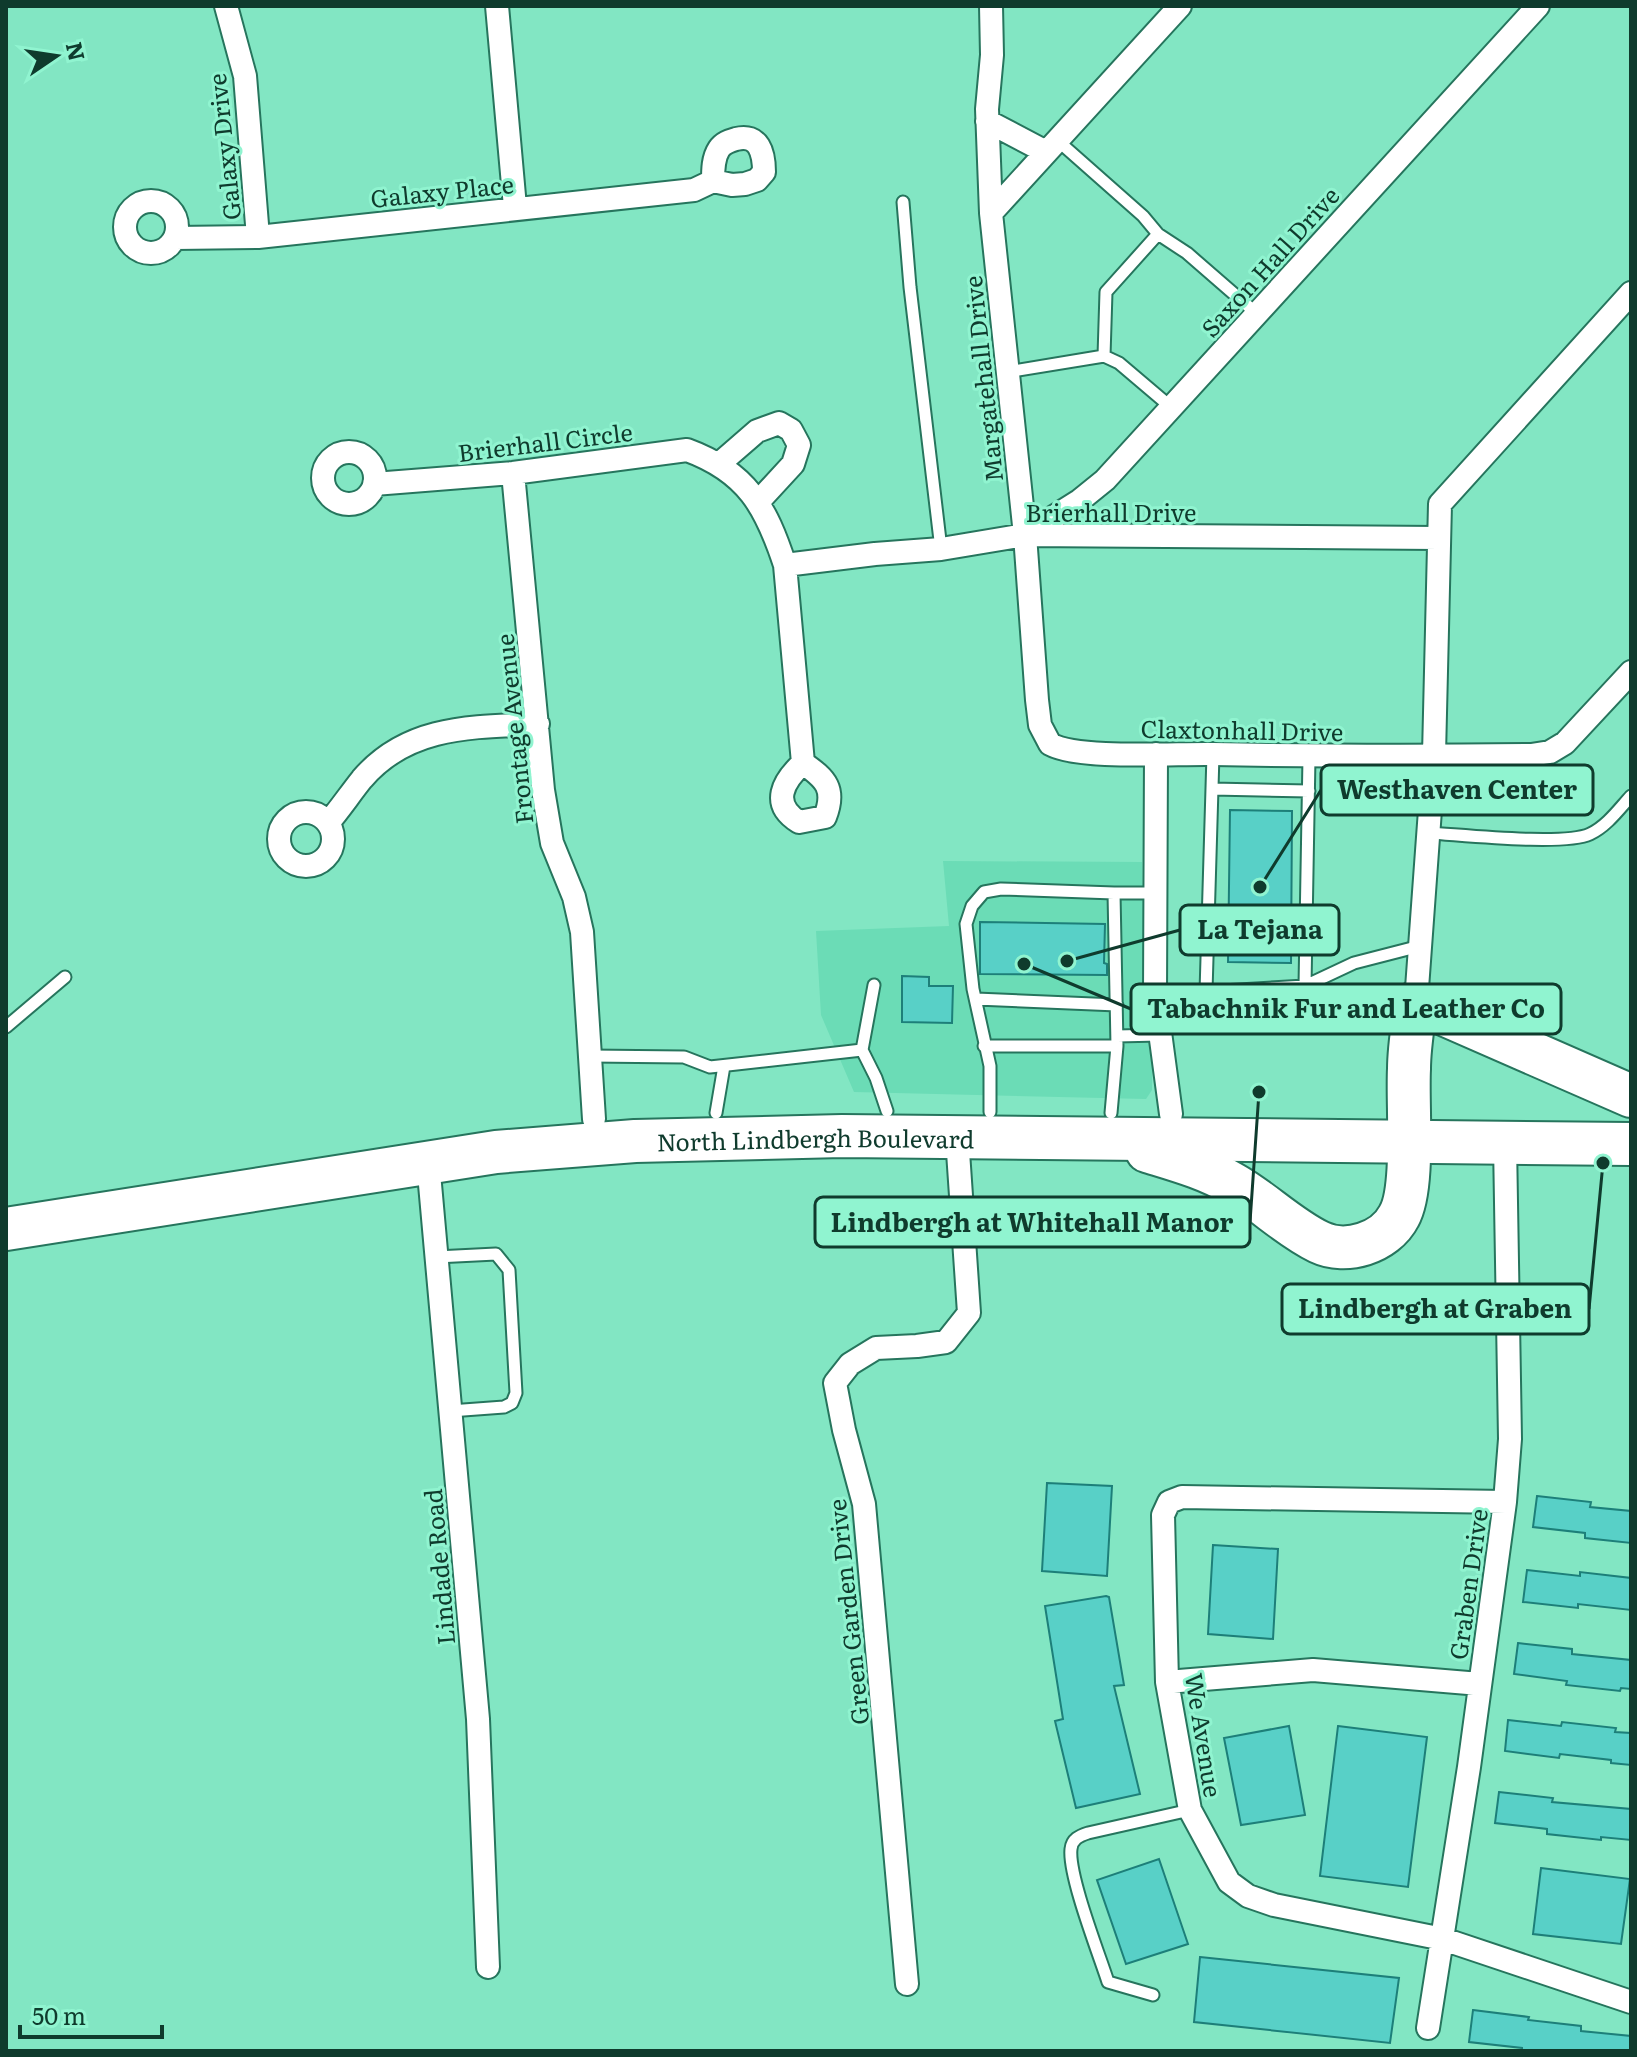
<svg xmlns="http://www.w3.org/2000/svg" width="1637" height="2057" viewBox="0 0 1637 2057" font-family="Literata,serif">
<rect width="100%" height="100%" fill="#82e6c3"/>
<path fill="#6bdcb6" d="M943,861L1142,862L1145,1017L1152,1068V1090L1146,1099L854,1092L821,1015L816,931L949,926Z"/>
<path fill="#58d0c7" stroke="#1d7f79" stroke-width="2" d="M1230,810L1292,811L1291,963L1228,962Z
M980,922L1105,924L1104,963L1107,964V975L980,974Z
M902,976L929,977V986H953L952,1023L902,1022Z
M1047,1483L1112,1486L1107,1576L1042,1571Z
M1537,1496L1591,1502L1590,1507L1631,1511V1543L1585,1538V1533L1533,1527Z
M1213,1545L1278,1549L1273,1639L1208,1634Z
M1527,1570L1580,1576V1572L1631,1578V1610L1578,1604V1608L1523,1602Z
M1106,1596L1109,1597L1124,1685L1114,1686L1140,1794L1076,1808L1055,1721L1063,1719L1045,1606Z
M1518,1643L1572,1649V1654L1631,1660V1689L1621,1688L1620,1691L1566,1685L1567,1681L1514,1674Z
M1508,1720L1561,1726L1562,1722L1616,1728L1615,1732L1631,1733V1765L1611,1763V1760L1560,1754L1559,1758L1505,1751Z
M1289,1726L1305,1815L1241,1825L1224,1738Z
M1338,1726L1427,1737L1408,1887L1320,1876Z
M1499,1792L1553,1798L1552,1802L1631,1809V1840L1601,1837V1840L1547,1834V1829L1495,1823Z
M1159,1859L1188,1944L1126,1964L1097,1880Z
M1541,1868L1630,1879L1621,1944L1533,1934Z
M1200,1957L1399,1978L1390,2043L1194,2022Z
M1473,2010L1529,2017L1528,2020L1581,2026V2031L1631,2036V2051H1522V2048L1469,2042Z"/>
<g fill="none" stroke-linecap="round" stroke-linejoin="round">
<defs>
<path id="lane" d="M1057,140L1143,216L1158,234
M903,202L910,287L941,549
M1104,356L1106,292L1158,234L1187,253L1256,313
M1007,372L1104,356L1119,363L1172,408
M1212,789L1309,791
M1430,833C1464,835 1564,846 1590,834C1607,826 1619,809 1631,796
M1305,986L1354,963L1420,946
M1206,992L1213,754
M1155,995L1305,986L1309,757
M976,999L1117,1005
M6,1027L65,977
M1117,1036L1159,1035
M984,1046H1117
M862,1050L876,1078L887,1111
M590,1056L684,1057L710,1067L862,1050L874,985
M990,1112V1066L973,989L966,924L972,906L984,892L1001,889L1114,893
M716,1113L724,1066
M1111,1113L1117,1046L1114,893H1155
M436,1257L496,1254L509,1270L516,1393L512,1403L504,1407L450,1411
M1153,1995L1108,1982C1099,1954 1068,1875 1071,1849C1072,1839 1079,1836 1088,1833L1190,1810"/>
<path id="street" d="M226,6L245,76L258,237
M497,6L515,207
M991,6L992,55L987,109L991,213L1025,535L1037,700L1040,725L1050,744C1078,760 1177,753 1213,754C1319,756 1425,756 1531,755L1550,752L1565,743L1631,672
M987,121L1046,152
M125 227a26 26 0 1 1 52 0a26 26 0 1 1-52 0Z
M991,213L1180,6
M175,238L258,237L694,190L713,181L732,185L745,184L757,180L764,172C764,153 759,133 736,139C729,141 723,143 719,149C713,158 713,170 713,181
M323 478a26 26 0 1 1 52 0a26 26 0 1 1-52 0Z
M719,464L757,431L779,423L791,430L799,445L793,464L758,502
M513,473L543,790L552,843L574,897L582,932L594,1119
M374,484L513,473L687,450C747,472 766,507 785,565L803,763C826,779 836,789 825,817L799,822C770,804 783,781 803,763
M1025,535L1079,501L1105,480L1538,6
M785,565L875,554L941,549L1025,535L1439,538
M1156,754L1155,995L1171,1114
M279 839a27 27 0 1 1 54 0a27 27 0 1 1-54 0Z
M328,823C340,809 350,794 362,779C408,725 473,727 538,724
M1416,1002L1434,755L1440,504L1631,293
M428,1162L478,1719L488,1967
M1505,1502L1182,1497L1169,1502L1163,1515L1167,1682L1190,1810L1229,1882L1248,1896L1274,1905L1443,1939L1631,2002
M1167,1682L1313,1670L1480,1684
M907,1984L864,1504L844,1430L835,1383L850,1364L876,1348L917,1346L946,1342L969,1313L957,1137
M1428,2028L1469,1767L1505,1502L1510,1439L1505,1143"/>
<g id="highway">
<path d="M1147,1151C1176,1160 1206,1168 1233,1184C1263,1201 1288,1227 1319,1242C1346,1255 1385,1243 1399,1216C1415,1188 1407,1104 1409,1069C1409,1047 1413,1025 1416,1002L1631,1096"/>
<path id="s1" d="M6,1229L496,1152L635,1141L842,1136L1631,1144"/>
</g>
</defs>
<use href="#lane" stroke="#26755d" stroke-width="15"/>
<use href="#street" stroke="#26755d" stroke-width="26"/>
<use href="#highway" stroke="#26755d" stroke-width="46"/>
<use href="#lane" stroke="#fff" stroke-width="11"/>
<use href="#street" stroke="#fff" stroke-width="22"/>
<use href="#highway" stroke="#fff" stroke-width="42"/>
</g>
<g text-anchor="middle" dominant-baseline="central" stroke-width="6" stroke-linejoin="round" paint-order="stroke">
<g font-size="24" fill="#0f3b2d" stroke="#90f4d0">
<text transform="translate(223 147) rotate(-96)">Galaxy Drive</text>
<text transform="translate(442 190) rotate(-6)">Galaxy Place</text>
<text transform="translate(1269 261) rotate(-48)">Saxon Hall Drive</text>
<text transform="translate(982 379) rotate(-96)">Margatehall Drive</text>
<text transform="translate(545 441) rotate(-7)">Brierhall Circle</text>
<text x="1111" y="511">Brierhall Drive</text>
<text transform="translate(513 729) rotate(-96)">Frontage Avenue</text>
<text transform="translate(1242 729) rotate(1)">Claxtonhall Drive</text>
<text stroke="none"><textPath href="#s1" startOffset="816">North Lindbergh Boulevard</textPath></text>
<text transform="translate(438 1567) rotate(-95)">Lindade Road</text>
<text transform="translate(1467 1584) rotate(-82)">Graben Drive</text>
<text transform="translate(847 1612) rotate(-96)">Green Garden Drive</text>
<text transform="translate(1205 1735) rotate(81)">We Avenue</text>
</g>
</g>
<path fill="none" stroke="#0f3b2d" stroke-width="3" d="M1260 887L1321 790M1067 961L1180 930M1024 964L1131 1009M1259 1092L1250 1222M1603 1163L1589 1309"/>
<g fill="#0f3b2d" stroke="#90f4d0" stroke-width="3">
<circle cx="1260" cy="887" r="8"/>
<circle cx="1067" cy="961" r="8"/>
<circle cx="1024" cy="964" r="8"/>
<circle cx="1259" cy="1092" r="8"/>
<circle cx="1603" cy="1163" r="8"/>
</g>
<g fill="#90f4d0" stroke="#0f3b2d" stroke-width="3">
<rect x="1321" y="765" width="272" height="50" rx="8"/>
<rect x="1180" y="905" width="159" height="50" rx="8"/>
<rect x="1131" y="984" width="430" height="50" rx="8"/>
<rect x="815" y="1197" width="435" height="50" rx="8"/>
<rect x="1282" y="1284" width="307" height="50" rx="8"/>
</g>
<g font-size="26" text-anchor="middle" font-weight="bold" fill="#0f3b2d">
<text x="1457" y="799">Westhaven Center</text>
<text x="1260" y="939">La Tejana</text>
<text x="1346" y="1018">Tabachnik Fur and Leather Co</text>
<text x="1032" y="1232">Lindbergh at Whitehall Manor</text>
<text x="1435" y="1318">Lindbergh at Graben</text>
</g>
<rect width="1637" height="2057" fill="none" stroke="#0f3b2d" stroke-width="16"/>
<g transform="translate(56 56) rotate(77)" stroke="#90f4d0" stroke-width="6" paint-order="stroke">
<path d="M0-6L14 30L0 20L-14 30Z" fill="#0f3b2d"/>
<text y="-12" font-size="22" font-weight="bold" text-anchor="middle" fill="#0f3b2d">N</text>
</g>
<path d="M20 2025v12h142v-12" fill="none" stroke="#0f3b2d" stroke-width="4"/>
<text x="32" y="2025" font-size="24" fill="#0f3b2d" stroke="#90f4d0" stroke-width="6" paint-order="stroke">50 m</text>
</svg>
